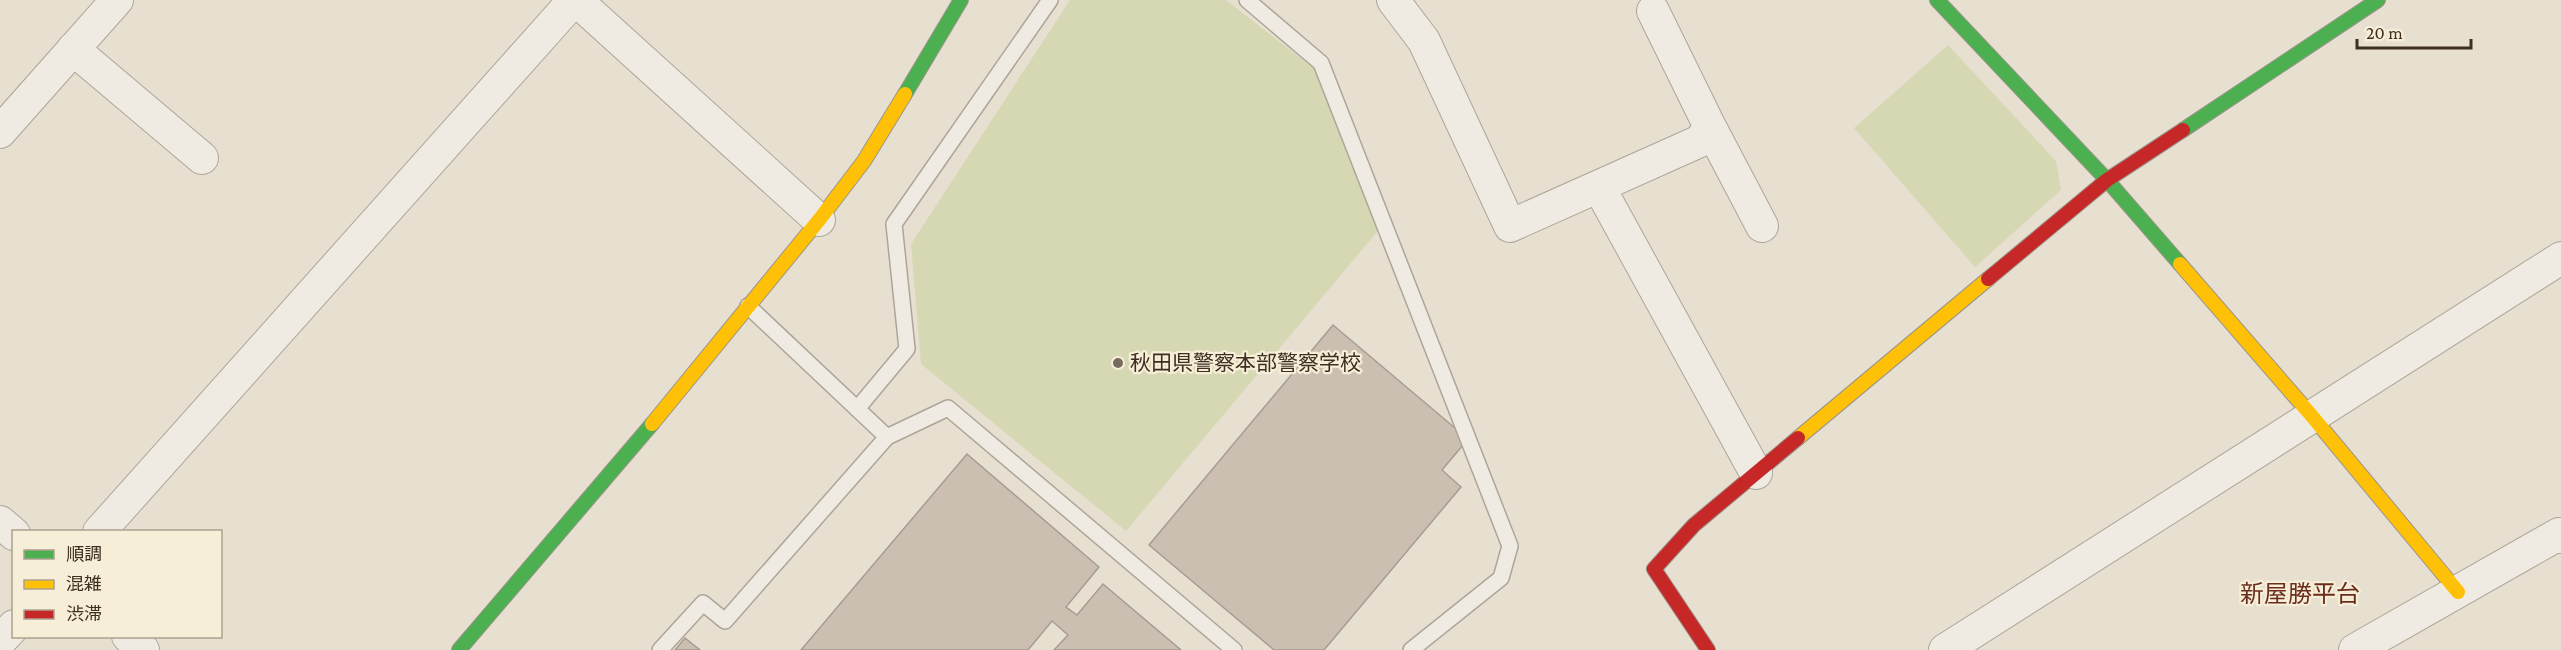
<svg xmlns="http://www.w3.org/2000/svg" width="2561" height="650" viewBox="0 0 2561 650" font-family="'Crimson Pro','Noto Sans JP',serif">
<rect width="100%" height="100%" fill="#e7e0d1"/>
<path fill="#d6d7b3" d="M1070,0H1226L1317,71L1382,226L1126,531L921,364L911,244Z
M1948,45L2056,161L2061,190L1975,267L1854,128Z"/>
<path fill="#cbbfb2" stroke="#a89c90" stroke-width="1.5" d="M1333,325L1468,439L1442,470L1461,487L1324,650H1274L1149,545Z
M967,454L1099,567L1066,607L1077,615L1103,584L1181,650H1054L1068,635L1052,621L1028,650H801Z
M685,638L700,650H675Z"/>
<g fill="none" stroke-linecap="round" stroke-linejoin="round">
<defs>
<path id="lane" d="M1247,0L1321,63L1510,546L1501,578L1411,650
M857,409L907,349L894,224L1050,0
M887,437L948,408L1234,650
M660,650L703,603L725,621L887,437L748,306"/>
<path id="street" d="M576,0L819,220
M1393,0L1424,41L1510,226L1700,141L1710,127L1653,11
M73,49L202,158
M1710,127L1762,226
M0,132L117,0
M1599,187L1756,473
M0,522L14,534
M99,532L574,0
M128,636L143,650
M0,641L14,626
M1945,650L2561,258
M2355,650L2559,534L2561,537"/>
<path id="fast" d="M1937,0L2107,180L2180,264
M905,94L961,0
M2183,130L2378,0
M459,650L652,424"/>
<path id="slow" d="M2180,264L2311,415L2458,592
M652,424L819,220L864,161L905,94
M1798,438L1988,279"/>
<path id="jam" d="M1988,279L2107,180L2183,130
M1708,650L1654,569L1694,525L1798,438"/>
</defs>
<use href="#lane" stroke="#ada599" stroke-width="18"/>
<use href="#street" stroke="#ada599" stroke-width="34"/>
<use href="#fast" stroke="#9c958a" stroke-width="16"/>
<use href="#slow" stroke="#9c958a" stroke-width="16"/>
<use href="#jam" stroke="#9c958a" stroke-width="16"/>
<use href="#lane" stroke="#efebe3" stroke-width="15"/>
<use href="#street" stroke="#efebe3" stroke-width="32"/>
<use href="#fast" stroke="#4caf50" stroke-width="14"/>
<use href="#slow" stroke="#ffc107" stroke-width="14"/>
<use href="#jam" stroke="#c62828" stroke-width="14"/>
</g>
<circle fill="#786c5e" stroke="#f7eed8" stroke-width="2" cx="1118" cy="363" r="6"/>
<g text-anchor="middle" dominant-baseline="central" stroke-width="4.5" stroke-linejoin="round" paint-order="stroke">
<g font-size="21" fill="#3d2e20" stroke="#f7eed8" text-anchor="start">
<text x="1130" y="363">秋田県警察本部警察学校</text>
</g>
<g font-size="24" fill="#6b2e1e" stroke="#f7eed8">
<text x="2300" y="593">新屋勝平台</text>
</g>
</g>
<rect x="12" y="530" width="210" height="108" fill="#f7eed8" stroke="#ada18e" stroke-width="1.5"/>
<rect x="24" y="550" width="30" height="9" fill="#4caf50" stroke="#ada18e" stroke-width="1.5"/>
<text x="66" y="560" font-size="18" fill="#3d2e20">順調</text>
<rect x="24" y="580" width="30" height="9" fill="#ffc107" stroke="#ada18e" stroke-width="1.5"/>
<text x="66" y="590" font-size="18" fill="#3d2e20">混雑</text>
<rect x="24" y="610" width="30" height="9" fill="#c62828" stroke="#ada18e" stroke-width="1.5"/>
<text x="66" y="620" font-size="18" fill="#3d2e20">渋滞</text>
<path d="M2357 39v9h114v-9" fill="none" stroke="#3d2e20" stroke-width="3"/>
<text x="2366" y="39" font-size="18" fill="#3d2e20" stroke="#f7eed8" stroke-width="4.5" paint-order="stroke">20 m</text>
</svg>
